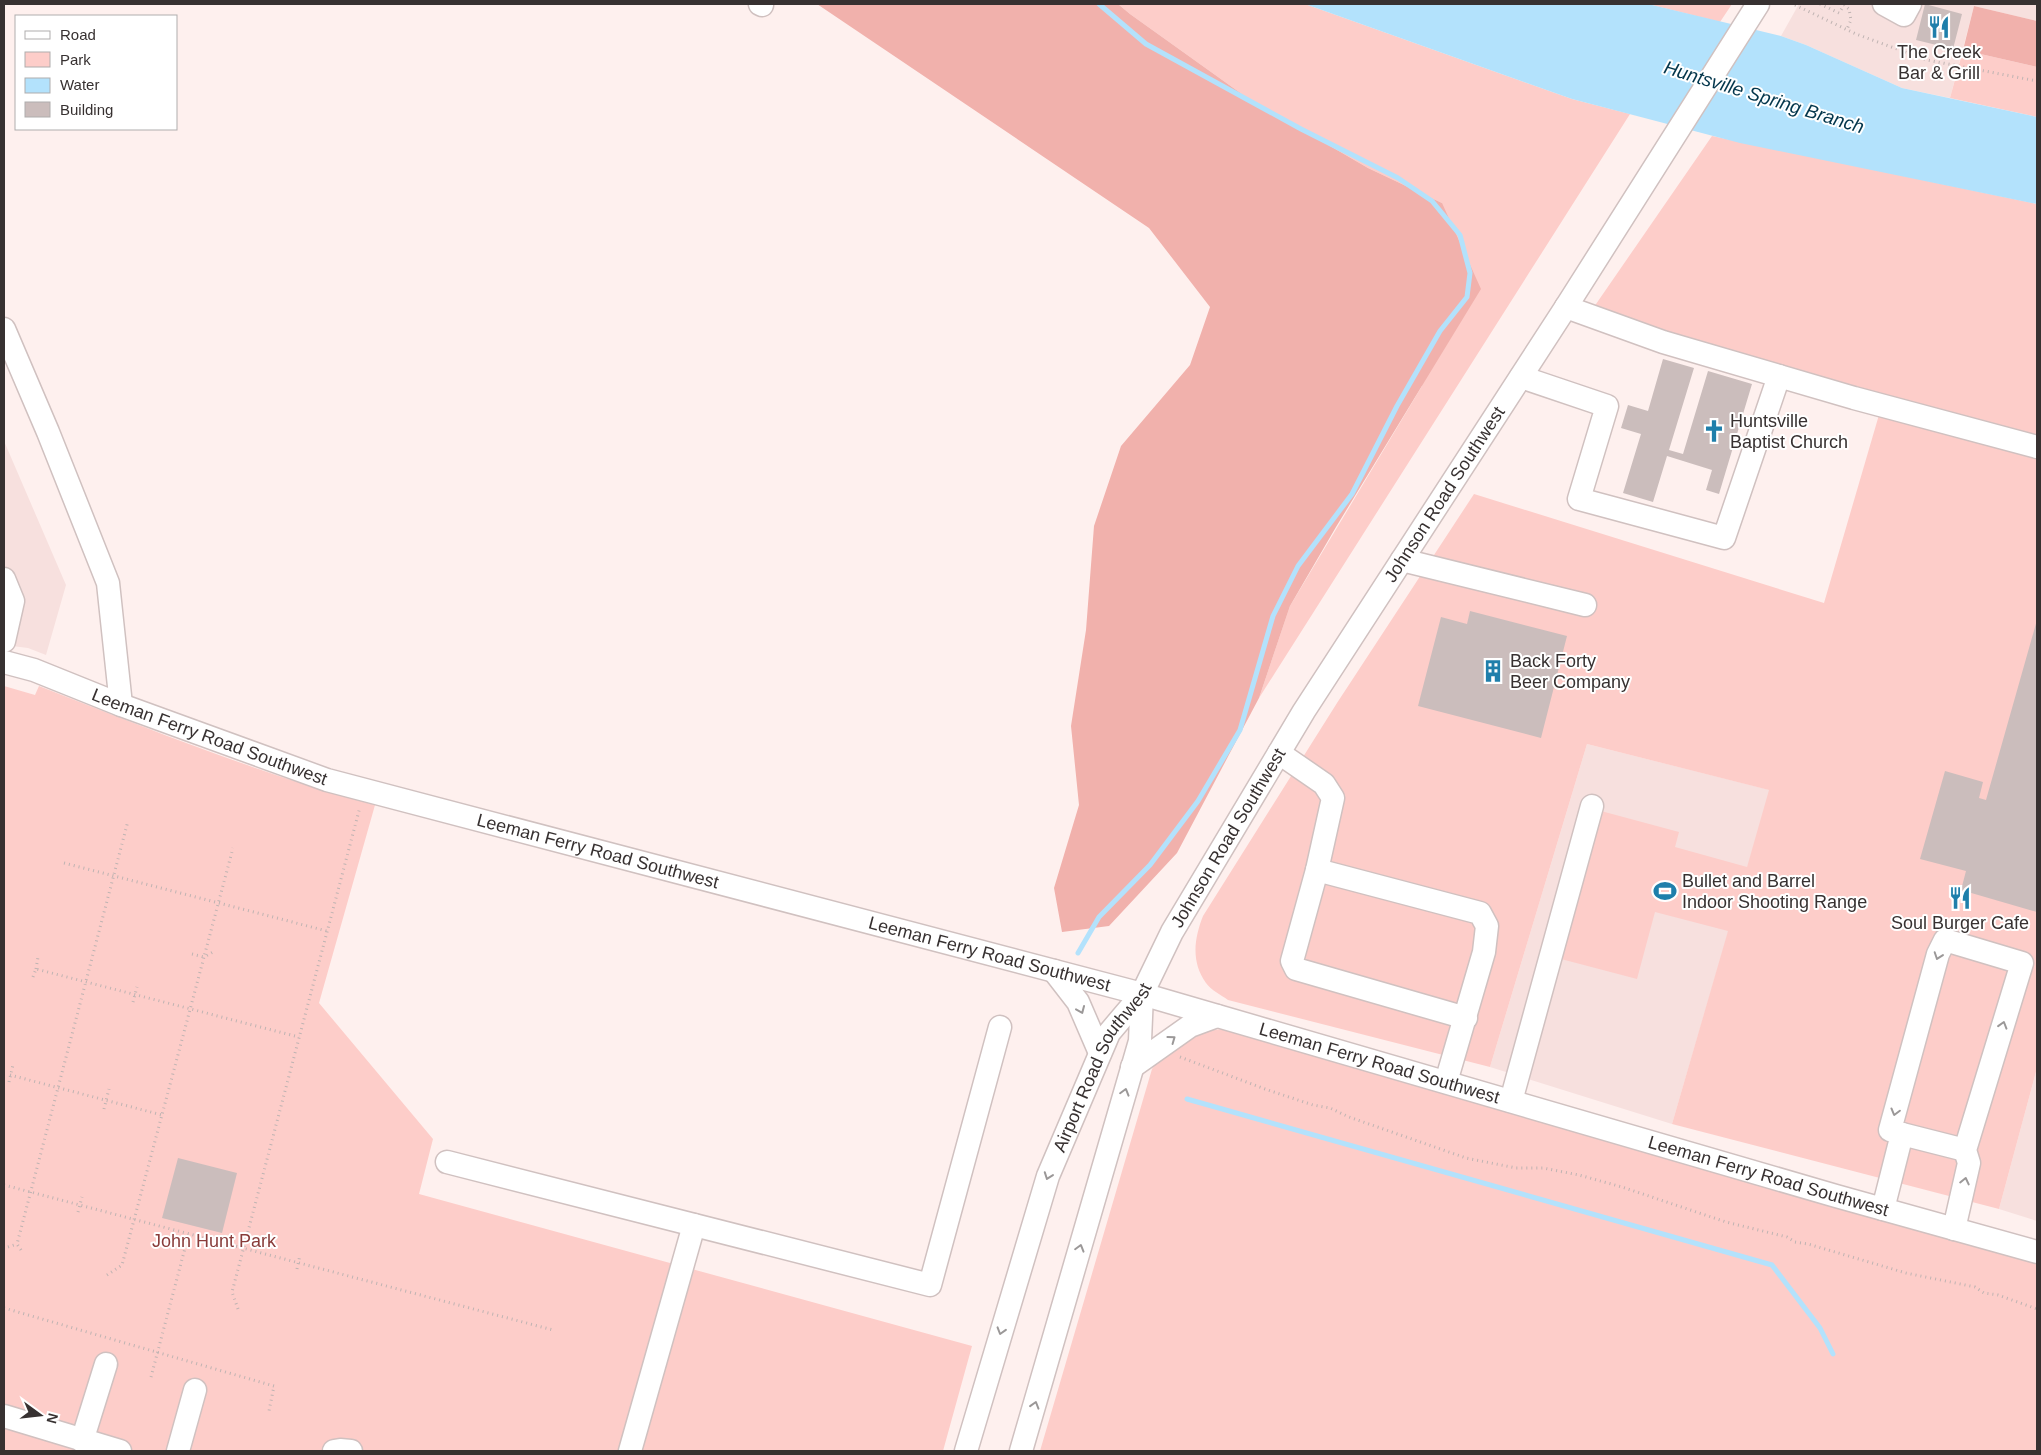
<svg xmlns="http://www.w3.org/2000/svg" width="2041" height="1455" viewBox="0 0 2041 1455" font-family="Helvetica,sans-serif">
<rect width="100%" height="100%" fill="#fef0ee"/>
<path fill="#f7e0de" d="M1799,4H2037V21L1974,6L1950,98L1902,88L1806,45L1781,36Z
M4,441L66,585L46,655L28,648L4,645Z
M1587,744L1770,790L1672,1124L1490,1067Z
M2037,1068V1221L1999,1209Z"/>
<path fill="#fdcdc9" d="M1118,4H1305L1572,99L1630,114L1259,698L1290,606L1422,386L1442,203L1368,168L1246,97L1130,14Z
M1648,4H1732L1720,22Z
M1963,50L2037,67V117L1950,98Z
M1712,136L2037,204V1068L1999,1209L1672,1124L1728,931L1655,912L1637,979L1561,959L1601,811L1679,832L1675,847L1747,867L1769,790L1587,744L1490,1067L1228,1000C1221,995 1211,990 1206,983C1191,962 1194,939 1203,916L1337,703L1474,494L1824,603L1881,408L1585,320Z
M4,686L35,695L39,686C149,729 260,774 375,805L319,1003L433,1139L419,1194L972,1346L943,1451H4Z
M1224,1029L1665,1145L2037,1252V1451H1040L1152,1069C1172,1043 1191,1031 1224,1029Z"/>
<path fill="#f1b1ac" d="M817,4H1118L1130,14L1246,97L1368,168L1442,203L1481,289L1336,527L1290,606L1259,698L1177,853L1109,926L1062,932L1054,888L1079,805L1071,726L1086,630L1094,526L1121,446L1190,365L1210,307L1149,228Z
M1974,6L2037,21V67L1963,50Z"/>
<path fill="#b3e2fc" d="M1305,4H1648L1781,36L1806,45L1902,88L2037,117V204L1740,143L1572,99Z"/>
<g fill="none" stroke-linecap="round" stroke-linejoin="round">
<path stroke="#b3e2fc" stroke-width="5" d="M1078,953L1099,917L1150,865L1198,801L1240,730L1273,616L1298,566L1352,494L1397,406L1440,331L1467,297L1470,273L1460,235L1432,201L1398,178L1301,129L1146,44L1099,4
M1187,1099L1772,1265L1820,1328L1833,1354"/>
</g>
<path fill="#cbbdbc" d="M1925,4L1962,14L1953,49L1916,40Z
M1663,359L1694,368L1669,450L1683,454L1708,371L1752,384L1719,494L1706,490L1712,470L1667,456L1653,502L1623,493L1641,434L1621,428L1628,405L1648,411Z
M1470,611L1567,636L1541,738L1418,706L1441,617L1467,624Z
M2037,620V912L1961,890L1966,871L1920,859L1945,771L1983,782L1979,798L1986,800Z
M178,1158L237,1173L222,1233L162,1218Z"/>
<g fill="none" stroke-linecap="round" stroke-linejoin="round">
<defs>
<g id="minor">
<path d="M760,4L762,5"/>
<path d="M1884,4L1904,15L1910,4"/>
<path d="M1566,307L1663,342L1854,398L2037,447"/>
<path d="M4,329L48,432L108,583L121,705"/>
<path d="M1521,377L1607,406L1579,499L1724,538L1779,376"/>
<path d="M1402,560L1585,605"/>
<path d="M4,579L13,601L4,641"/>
<path id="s1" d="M4,662L34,670L121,705L327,780L1142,994L1836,1196L2037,1252"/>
<path d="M1279,753L1324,784L1333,798L1317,870L1480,913L1487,926L1484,952L1446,1082"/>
<path d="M1317,870L1292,961L1296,969L1466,1018"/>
<path d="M1054,971L1078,1002L1100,1053"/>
<path d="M1132,1067L1190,1026L1217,1016"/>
<path d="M1511,1101L1592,806"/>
<path d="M1902,1134L1965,1150"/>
<path d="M447,1162L930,1285L1000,1027"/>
<path d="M1883,1209L1902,1134L1890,1130L1938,954L1945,940L2022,963L1965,1150L1969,1163L1954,1229"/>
<path d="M4,1416L120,1451"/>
<path d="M82,1441L106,1364"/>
<path d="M178,1451L195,1390"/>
<path d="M334,1451L340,1450L351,1451"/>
<path d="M630,1451L694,1225"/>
<path id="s2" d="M966,1451L1048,1176L1109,1033L1142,994L1172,932L1304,711L1566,307L1758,4"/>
<path d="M1021,1451L1140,1041L1142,994"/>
</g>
</defs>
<use href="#minor" stroke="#d0c1c0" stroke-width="25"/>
<path stroke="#bfb3b2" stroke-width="3" stroke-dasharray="1 4" stroke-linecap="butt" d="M1820,4L1839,13L1844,5L1849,9L1851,20L1847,29
M1795,5L1856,34L1927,60L2037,81
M64,863L327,931
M192,954L204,957L233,848
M36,969L38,957
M33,977L36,969L299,1037
M133,1002L137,987
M1180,1057L1265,1089L1313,1105L1330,1108L1349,1117L1466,1158L1516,1168H1543L1579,1175L1622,1187L1726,1222L1787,1237L1795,1242L1808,1244L1906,1273L1975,1287L1984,1293L1998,1295L2037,1309
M10,1075L162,1115
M9,1082L13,1065
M104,1109L109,1089
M4,1185L553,1330
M78,1212L82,1197
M8,1247L17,1244
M21,1250L17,1244L128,821
M297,1269L300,1255
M107,1275L122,1265L204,957L215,951
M4,1308L274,1386L269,1411
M238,1309L232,1292L360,807
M151,1377L189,1233"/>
<use href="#minor" stroke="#fff" stroke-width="22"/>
</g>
<defs><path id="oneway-chevron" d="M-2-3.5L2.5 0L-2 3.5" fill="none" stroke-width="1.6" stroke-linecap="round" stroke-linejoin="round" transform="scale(1.25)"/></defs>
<g stroke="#9b9898">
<use href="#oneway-chevron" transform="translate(1938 956) rotate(109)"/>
<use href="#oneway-chevron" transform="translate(1081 1010) rotate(67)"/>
<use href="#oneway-chevron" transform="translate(2003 1025) rotate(-73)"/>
<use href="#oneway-chevron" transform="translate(1172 1039) rotate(-36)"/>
<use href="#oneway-chevron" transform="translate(1125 1092) rotate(-74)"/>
<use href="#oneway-chevron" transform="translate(1895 1112) rotate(105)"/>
<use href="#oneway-chevron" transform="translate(1048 1176) rotate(110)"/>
<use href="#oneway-chevron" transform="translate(1965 1181) rotate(-77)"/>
<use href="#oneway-chevron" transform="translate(1080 1248) rotate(-74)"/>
<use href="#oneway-chevron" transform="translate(1001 1331) rotate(107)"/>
<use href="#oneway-chevron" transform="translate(1035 1405) rotate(-73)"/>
</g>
<defs>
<symbol id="restaurant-bare" viewBox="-9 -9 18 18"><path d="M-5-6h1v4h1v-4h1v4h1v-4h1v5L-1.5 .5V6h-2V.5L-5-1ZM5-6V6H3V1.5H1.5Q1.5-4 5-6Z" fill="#1f7fab" stroke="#fff" stroke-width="2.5" paint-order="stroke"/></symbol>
<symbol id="church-bare" viewBox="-9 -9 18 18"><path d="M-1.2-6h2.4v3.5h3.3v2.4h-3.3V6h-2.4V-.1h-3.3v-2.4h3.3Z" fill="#1f7fab" stroke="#fff" stroke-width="2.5" paint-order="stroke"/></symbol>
<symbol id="building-bare" viewBox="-9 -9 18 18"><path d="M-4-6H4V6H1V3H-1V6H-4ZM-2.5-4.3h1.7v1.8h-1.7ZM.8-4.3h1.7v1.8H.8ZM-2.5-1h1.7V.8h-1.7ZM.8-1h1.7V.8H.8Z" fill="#1f7fab" stroke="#fff" stroke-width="2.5" paint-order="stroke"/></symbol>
<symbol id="stadium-bare" viewBox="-9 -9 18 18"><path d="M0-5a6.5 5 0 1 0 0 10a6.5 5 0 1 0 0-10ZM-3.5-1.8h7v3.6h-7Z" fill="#1f7fab" stroke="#fff" stroke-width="2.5" paint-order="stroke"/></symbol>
</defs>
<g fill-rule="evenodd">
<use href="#restaurant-bare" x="1923" y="11" width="32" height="32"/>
<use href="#church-bare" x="1698" y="415" width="32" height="32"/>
<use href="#building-bare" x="1477" y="655" width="32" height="32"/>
<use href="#stadium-bare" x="1649" y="875" width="32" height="32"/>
<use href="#restaurant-bare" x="1944" y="882" width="32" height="32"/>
</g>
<g text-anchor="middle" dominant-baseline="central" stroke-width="4" stroke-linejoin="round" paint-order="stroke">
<g font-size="18" fill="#373131" stroke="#fff" text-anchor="start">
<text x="1939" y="52" text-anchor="middle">The Creek<tspan x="1939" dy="21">Bar &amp; Grill</tspan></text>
<text x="1730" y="421">Huntsville<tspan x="1730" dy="21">Baptist Church</tspan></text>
<text x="1510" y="661">Back Forty<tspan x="1510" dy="21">Beer Company</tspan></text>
<text x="1682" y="881">Bullet and Barrel<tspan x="1682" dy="21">Indoor Shooting Range</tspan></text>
<text x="1960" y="923" text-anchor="middle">Soul Burger Cafe</text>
</g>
<g font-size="18" fill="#373131" stroke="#fff">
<text stroke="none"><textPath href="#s2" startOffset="1078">Johnson Road Southwest</textPath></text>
<text stroke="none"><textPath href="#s1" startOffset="219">Leeman Ferry Road Southwest</textPath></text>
<text stroke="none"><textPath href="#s2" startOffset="672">Johnson Road Southwest</textPath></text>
<text stroke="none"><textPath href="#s1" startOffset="624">Leeman Ferry Road Southwest</textPath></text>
<text stroke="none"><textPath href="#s1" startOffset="1029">Leeman Ferry Road Southwest</textPath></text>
<text stroke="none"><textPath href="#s1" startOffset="1434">Leeman Ferry Road Southwest</textPath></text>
<text stroke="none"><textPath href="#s2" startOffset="409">Airport Road Southwest</textPath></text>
<text stroke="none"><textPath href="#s1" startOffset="1839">Leeman Ferry Road Southwest</textPath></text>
</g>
<g font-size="18" fill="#893c3a" stroke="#fff">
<text x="214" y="1241">John Hunt Park</text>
</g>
<g font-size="19" font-style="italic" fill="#03364c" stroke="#fff">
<text transform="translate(1764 97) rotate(17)">Huntsville Spring Branch</text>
</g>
</g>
<rect width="2041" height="1455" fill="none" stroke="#373131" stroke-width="10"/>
<rect x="15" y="15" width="162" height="115" fill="#ffffff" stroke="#afadad"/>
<rect x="25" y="31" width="25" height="8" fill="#ffffff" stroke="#afadad"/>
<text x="60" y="40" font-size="15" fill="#373131">Road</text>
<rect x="25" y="52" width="25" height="15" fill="#fdcdc9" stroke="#afadad"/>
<text x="60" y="65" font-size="15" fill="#373131">Park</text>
<rect x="25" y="78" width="25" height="15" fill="#b3e2fc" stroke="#afadad"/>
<text x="60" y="90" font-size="15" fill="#373131">Water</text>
<rect x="25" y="102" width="25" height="15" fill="#cbbdbc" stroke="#afadad"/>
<text x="60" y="115" font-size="15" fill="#373131">Building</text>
<g transform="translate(40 1415) rotate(105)" stroke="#ffffff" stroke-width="4" paint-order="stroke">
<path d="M0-4L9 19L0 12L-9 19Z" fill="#373131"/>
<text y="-8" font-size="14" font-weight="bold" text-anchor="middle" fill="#373131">N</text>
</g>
</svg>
